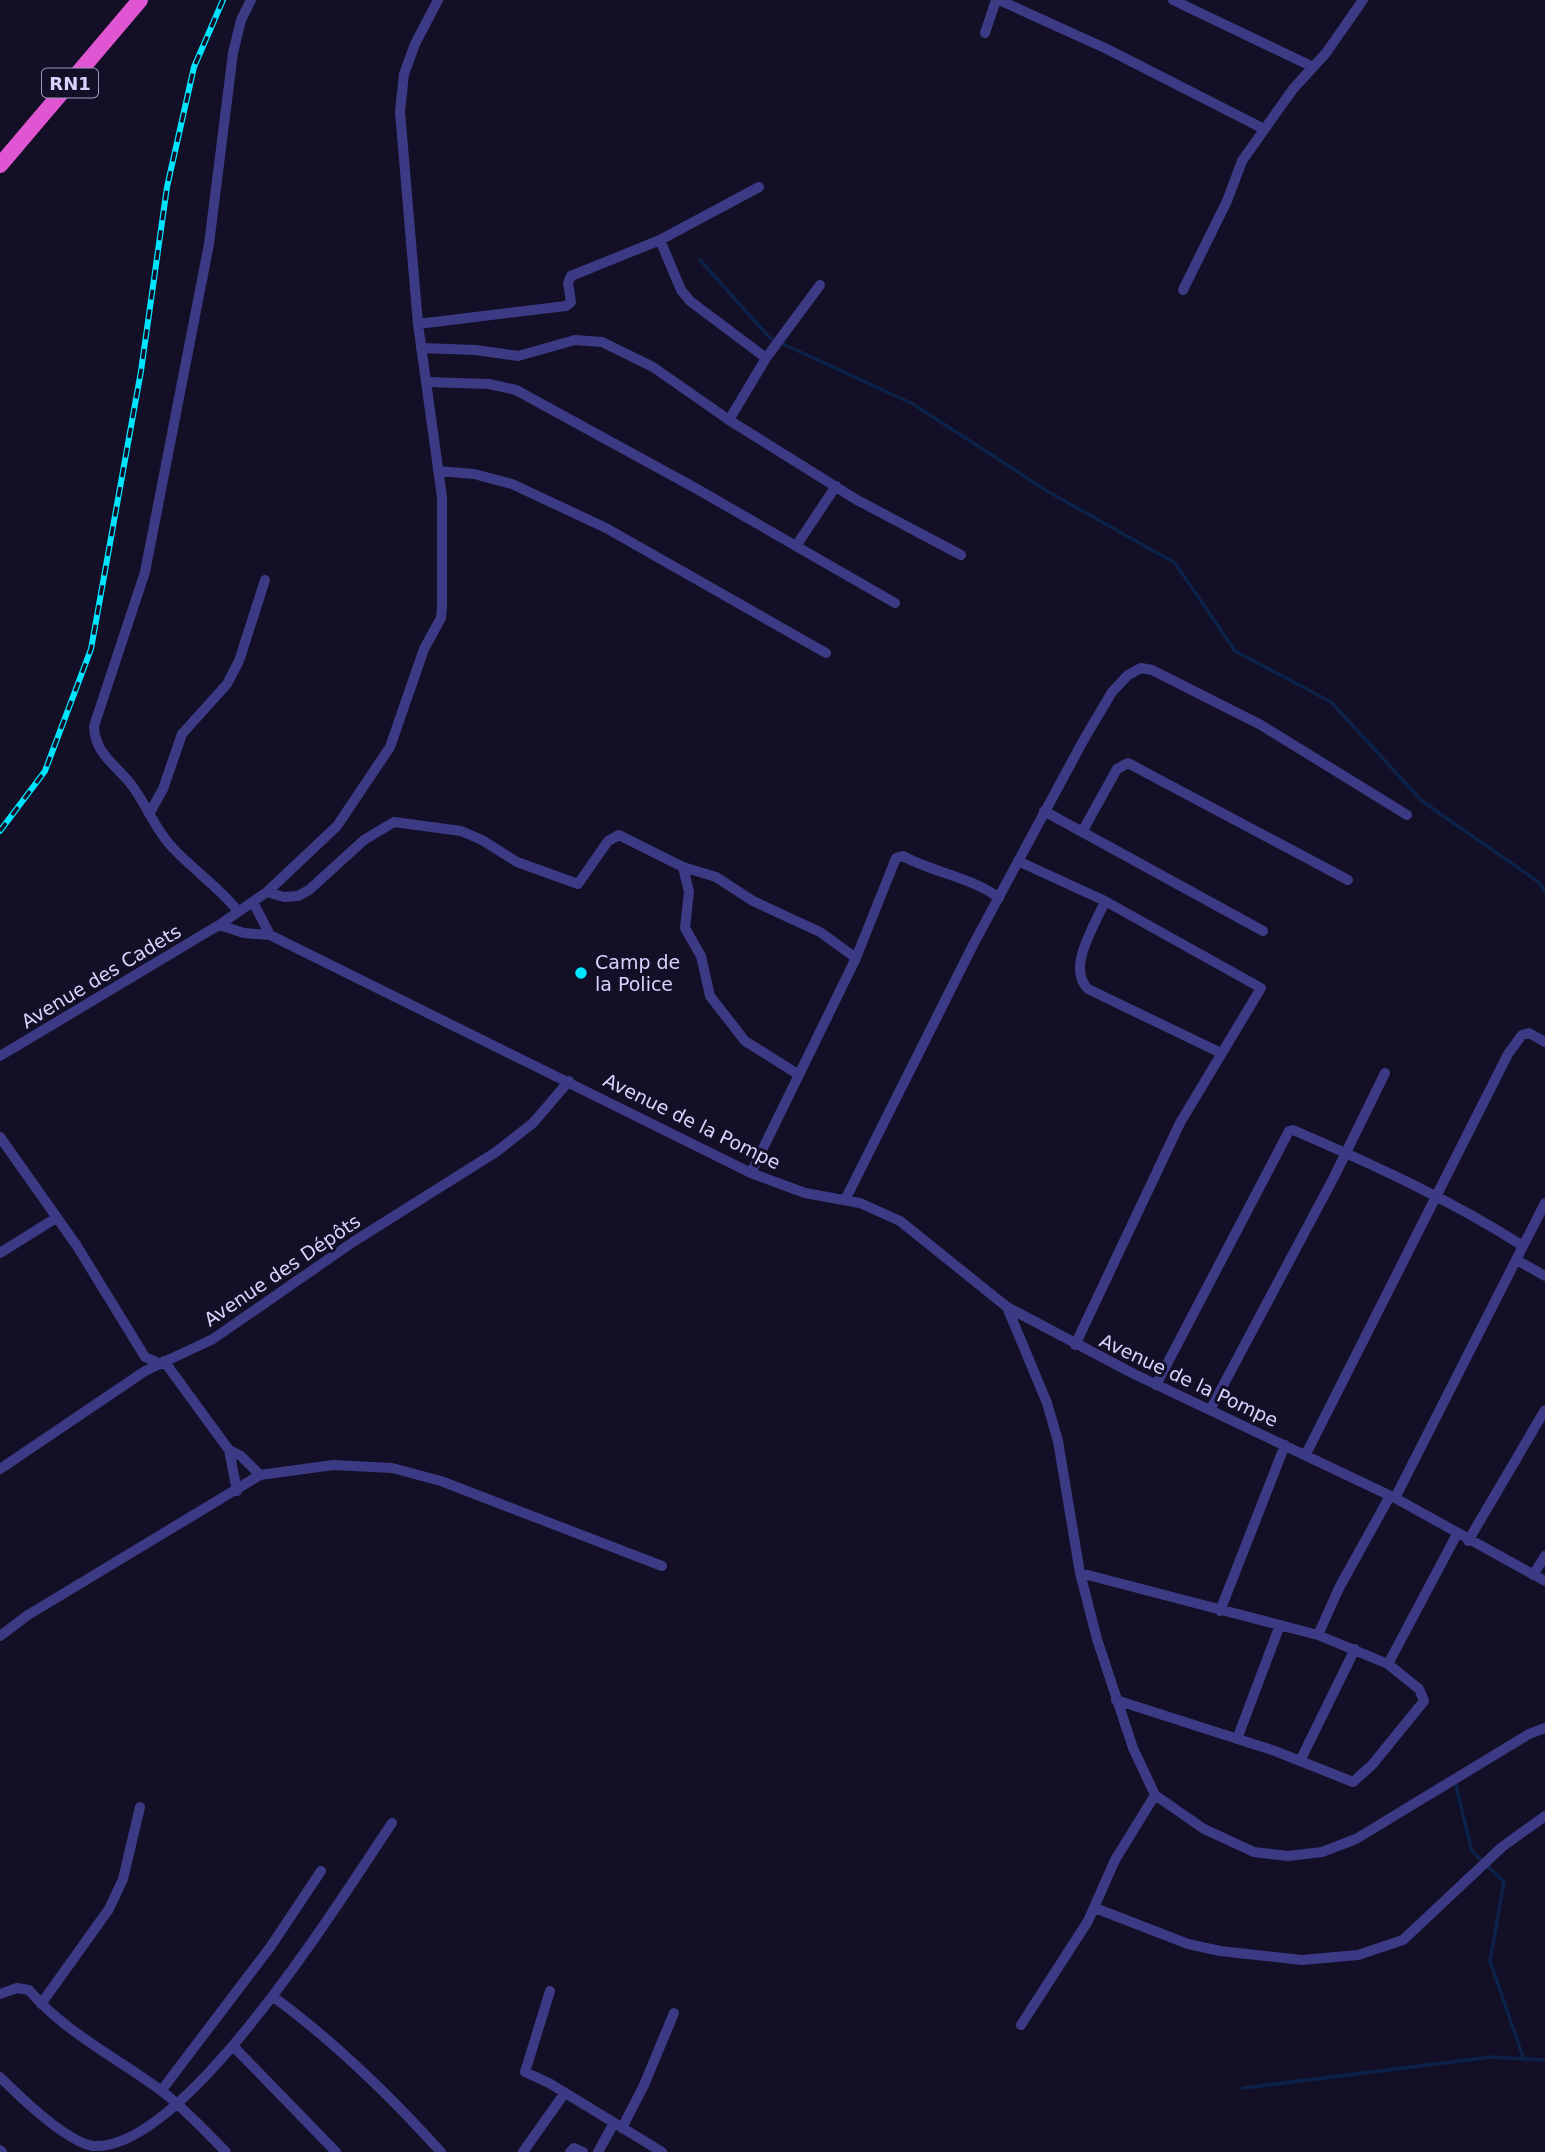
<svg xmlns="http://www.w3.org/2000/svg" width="1545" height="2152" viewBox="0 0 1545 2152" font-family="'DejaVu Sans',sans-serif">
<rect width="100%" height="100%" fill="#130f26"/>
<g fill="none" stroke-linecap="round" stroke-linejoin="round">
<path stroke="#0c2248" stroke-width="3.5" d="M700,260L770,338L913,404L1047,491L1175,563L1235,651L1331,702L1422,801L1540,883L1545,891
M1455,1782L1472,1851L1504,1882L1490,1961L1523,2057
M1243,2088L1491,2057L1545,2060"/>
<path stroke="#3d3a85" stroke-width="10" d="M999,0L1107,49L1264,129
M1173,0L1311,66
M985,33L996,0
M660,240L681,290L690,301L766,358
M1183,290L1227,201L1242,161L1293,89L1326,53L1363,0
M418,324L566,306L571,302L568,283L571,276L660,240L759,187
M421,348L476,350L518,356L575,340L602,342L653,367L729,420L857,500L961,555
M426,382L489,384L516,390L697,489L895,603
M729,420L766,358L820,285
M438,471L474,474L512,484L606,528L826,653
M796,546L836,486
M1044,811L1263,931
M149,814L163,789L182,734L227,684L239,661L265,580
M1082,832L1117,769L1128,763L1348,880
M1018,861L1105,901L1261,988L1180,1123L1075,1345
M683,867L689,892L685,928L701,956L710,996L745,1041L799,1075
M267,892L284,897L298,896L309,890L364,840L394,822L461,831L482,840L517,862L578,884L608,841L619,835L683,867L716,877L753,901L820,932L856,958
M1105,901C1095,926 1066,967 1088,989L1221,1053
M253,902L270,935
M238,911C218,886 193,870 172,847C154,828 146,803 130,783C114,763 95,754 94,726L145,572L209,244L233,53L241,20L251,0
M219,925L244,933L270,935L751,1173L805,1193L860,1203L900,1221L1007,1307L1134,1374L1395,1498L1545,1581
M0,1056L219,925L267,892L337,826L390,747L424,649L441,618L442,606V497L418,324L400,112L404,74L415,44L438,0
M0,1137L77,1246L145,1357L159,1363
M751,1173L856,958L896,858L903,856C934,873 971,877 999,898
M845,1200L973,945L1083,741L1112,692L1128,675L1141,668L1152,670L1261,725L1407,815
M0,1253L56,1218
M1517,1260L1545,1276
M1007,1307L1047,1403L1058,1441L1080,1573L1097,1639L1133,1748L1155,1795L1204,1829L1254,1852L1288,1856L1322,1852L1356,1839L1529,1734L1545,1728
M164,1361L229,1450L237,1491
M1156,1385L1289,1131L1293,1130C1372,1164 1451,1200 1523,1246
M1210,1410L1334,1177L1385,1073
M229,1450L241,1456L260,1475
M1306,1454L1508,1054L1522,1035L1529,1033L1545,1042
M0,1469L145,1371L213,1339L353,1242L496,1152L533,1123L569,1081
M1395,1498L1545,1203
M1468,1541L1545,1410
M1080,1573L1318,1635L1388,1664L1419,1689L1424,1701L1372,1765L1353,1782L1275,1751L1116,1700
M1533,1575L1545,1556
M1220,1611L1285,1445
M1318,1635L1339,1588L1390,1496
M0,1636L28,1615L260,1475L333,1465L392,1468L441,1481L662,1566
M1388,1664L1457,1534
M1237,1739L1280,1625
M1300,1761L1355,1649
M1095,1908L1188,1944L1220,1951L1302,1960L1358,1955L1403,1940L1502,1847L1545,1816
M550,1991L525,2072L549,2083L662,2152
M0,1994L17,1988L29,1990C65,2033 118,2058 163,2092C186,2110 206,2132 226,2152
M275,1998C335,2042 391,2097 441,2152
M41,2004L109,1909L123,1879L140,1807
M1021,2025L1088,1921L1115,1860L1155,1795
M234,2047L336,2152
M0,2077C21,2098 65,2141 93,2146C186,2152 345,1892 392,1823
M161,2091L271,1946L321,1871
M622,2128L644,2085L674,2013
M0,2150L2,2152
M523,2152L564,2094
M570,2152L574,2148L583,2152
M598,2152L614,2123"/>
<path stroke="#e055d1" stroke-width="16" d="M0,165L140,0"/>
<defs>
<path id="rail" d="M0,831L45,771L91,649L141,371L167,187L194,67L223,0"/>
</defs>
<use href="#rail" stroke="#00e5ff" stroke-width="6"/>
<use href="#rail" stroke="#130f26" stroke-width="3.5" stroke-dasharray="10" stroke-linecap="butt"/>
</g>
<circle fill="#00e5ff" stroke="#130f26" stroke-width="2.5" cx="581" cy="973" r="7"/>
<g text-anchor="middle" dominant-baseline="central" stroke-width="6" stroke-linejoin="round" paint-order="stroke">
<rect fill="#130f26" stroke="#9e99be" stroke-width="2" x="42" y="68.5" width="56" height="29" rx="5"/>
<g font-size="18" font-weight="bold" fill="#d9d4ff">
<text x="70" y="83">RN1</text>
</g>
<g font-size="19" fill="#d9d4ff" stroke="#130f26" text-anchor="start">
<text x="595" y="962">Camp de<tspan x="595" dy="22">la Police</tspan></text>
</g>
<g font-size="19" fill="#d9d4ff" stroke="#130f26">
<text transform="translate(101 976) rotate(-31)">Avenue des Cadets</text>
<text transform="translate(692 1121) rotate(26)">Avenue de la Pompe</text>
<text transform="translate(282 1270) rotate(-34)">Avenue des Dépôts</text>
<text transform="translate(1189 1380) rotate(25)">Avenue de la Pompe</text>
</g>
</g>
</svg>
